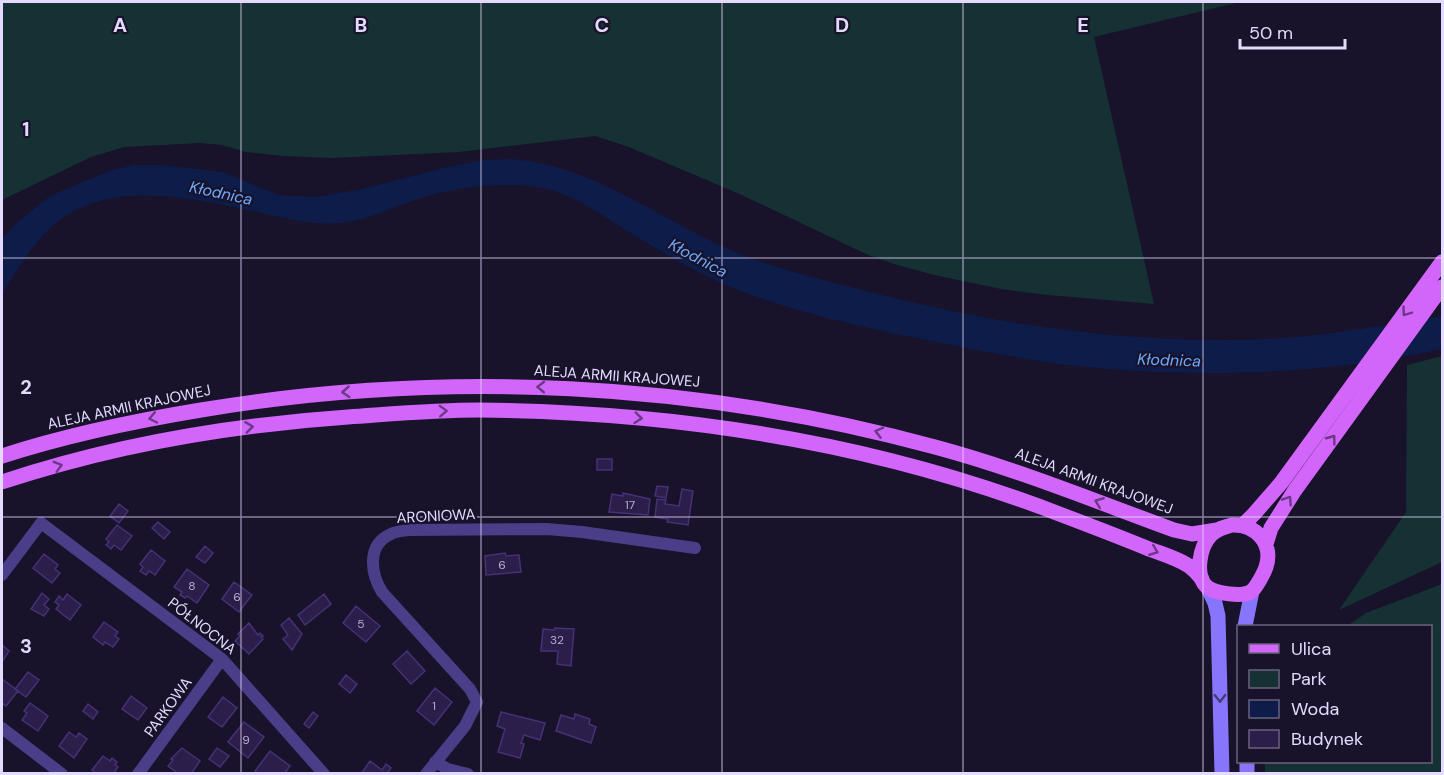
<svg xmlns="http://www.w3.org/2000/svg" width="1444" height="775" viewBox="0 0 1444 775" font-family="'DM Sans',sans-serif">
<rect width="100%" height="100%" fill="#18122a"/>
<path fill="#153134" d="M2,2H1240L1094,37L1154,304L1048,295L1001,289L934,275L894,264L868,255L744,196L629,147L595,136L459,152L332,158L283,156L246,152L222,145L200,143L124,147L91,157L2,200Z
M1442,356V562L1339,610L1406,512L1407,365Z
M1442,584V773H1265V762H1430V626H1347L1366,613Z"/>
<path fill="#0d1c48" d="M512,159C602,166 673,231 756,260C798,274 840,284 882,295C1014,328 1148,346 1284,338C1338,334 1390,324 1442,316V349C1322,376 1183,379 1060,364C1017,358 974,350 932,341C869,329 806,315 746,293C703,277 663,253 624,229C598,213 573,194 542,188C506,181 456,187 421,198C394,206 370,220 341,223C312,226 285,218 257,212C194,199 113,178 57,222C36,239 15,272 2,295V238L20,220L50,196L111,170L135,165H162L223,172L279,195L314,197L362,189L451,166L485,160Z"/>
<path fill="#2c1e4a" stroke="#463175" stroke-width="1.5" d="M597,459H612V470H597Z
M657,486L668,487L666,498L655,496Z
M682,489L693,491L688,525L667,522L668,519L655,517L657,499L666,500L665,504L679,506Z
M623,493L650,499L648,515L609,512L612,494L623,496Z
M119,504L128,511L119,523L110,516Z
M158,522L170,532L164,539L152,528Z
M117,525L132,536L121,550L114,545L111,549L106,545L109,542L106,539Z
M205,546L213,553L205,563L196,557Z
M151,550L165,561L155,575L149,571L146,575L140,571L143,567L140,564Z
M505,553L506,556L519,555L521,572L486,575L485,556Z
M44,554L58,565L55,569L60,573L52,583L33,568Z
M187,569L209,585L197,603L187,596L185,598L180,595L182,592L174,587Z
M234,582L252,595L239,612L222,599Z
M42,593L49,599L44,605L49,609L44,616L31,609Z
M67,594L81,605L70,620L56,609L59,605L55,602L59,596L63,600Z
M324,594L331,604L305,625L298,615Z
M356,606L380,626L366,642L343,623Z
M289,618L302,634L292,650L283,639L288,635L281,625Z
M104,622L118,632L115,636L119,639L113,647L105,642L103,645L93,637Z
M249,623L258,635L260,633L263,636L261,637L263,639L249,654L235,641L240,636L238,634Z
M555,628L574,629L571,666L557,664L558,651H541L543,629L554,630Z
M2,645L9,651L2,662Z
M407,651L425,671L411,684L393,664Z
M28,672L39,680L26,697L15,689Z
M346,675L357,684L350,693L339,684Z
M2,679L18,691L6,706L2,703Z
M435,688L452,702L434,725L417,711Z
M131,696L147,708L138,720L122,709Z
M223,697L237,708L222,727L208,717Z
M30,703L48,716L38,731L22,720L27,713L24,711Z
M88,704L98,712L93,719L83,711Z
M313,712L318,716L309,728L304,724Z
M501,712L545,723L540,740L524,735L521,743L524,744L520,758L498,752L505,729L497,726Z
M575,714L590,719L589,724L596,727L591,743L556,731L561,715L574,719Z
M244,722L264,737L248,758L228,742Z
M69,732L76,737L79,733L87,739L74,758L59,746Z
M182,748L200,761L191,774H179L168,766L173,760L171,759Z
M217,748L229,756L220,767L209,759Z
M270,751L290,766L284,774H258L255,771Z
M103,756L110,761L112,758L117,762L115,765L118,767L113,774H97L92,770Z
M370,761L382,770L386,764L391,768L387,774H361Z"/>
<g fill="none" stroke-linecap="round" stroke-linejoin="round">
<path stroke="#493e87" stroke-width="12" d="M2,575L41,523L222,659L324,774
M2,728L62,774
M435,762L448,769L468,774
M138,774L222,659
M426,774L465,726L477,702L470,689L382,592C371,574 366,545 391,534C396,531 403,531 409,530L547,529L582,532L695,548"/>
<path stroke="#8775fb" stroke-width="15" d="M1208,588L1215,603L1218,616L1222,774
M1245,626L1252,591
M1247,762V774"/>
<path stroke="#d266fa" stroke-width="15" d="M2,456C67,435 134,421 201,410C446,369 696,382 935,447C1017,469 1095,501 1174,530L1192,534L1217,530
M2,482C113,445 231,425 348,417C392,414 435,410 479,410C676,412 877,443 1062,515C1091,526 1120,537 1149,549C1162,554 1177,558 1189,566C1194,570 1198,574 1202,579
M1232,525C1255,524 1274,543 1266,567C1264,573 1257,586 1252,591C1244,598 1214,593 1207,587C1194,575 1200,546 1211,535C1217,529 1224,527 1232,525Z
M1243,525L1254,514L1281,483L1442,262
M1266,544L1271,528L1295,490L1442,287"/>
</g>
<defs><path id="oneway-chevron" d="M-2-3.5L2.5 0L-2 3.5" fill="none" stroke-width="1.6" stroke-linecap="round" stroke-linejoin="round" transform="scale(1.5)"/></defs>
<g stroke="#6c3888">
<use href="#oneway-chevron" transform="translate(1406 312) rotate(126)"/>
<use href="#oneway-chevron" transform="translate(541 387) rotate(-179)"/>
<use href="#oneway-chevron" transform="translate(346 392) rotate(176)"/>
<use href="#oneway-chevron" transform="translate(443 411) rotate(-2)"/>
<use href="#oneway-chevron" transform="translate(153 418) rotate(168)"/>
<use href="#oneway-chevron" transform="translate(638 418) rotate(6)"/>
<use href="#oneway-chevron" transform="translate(249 427) rotate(-7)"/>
<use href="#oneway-chevron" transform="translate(879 432) rotate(-166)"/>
<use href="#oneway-chevron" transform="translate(1332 439) rotate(-53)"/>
<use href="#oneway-chevron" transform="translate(58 466) rotate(-16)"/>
<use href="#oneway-chevron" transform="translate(1288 500) rotate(-56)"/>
<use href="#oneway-chevron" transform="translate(1099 502) rotate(-158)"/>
<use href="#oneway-chevron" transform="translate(1154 551) rotate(22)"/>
</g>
<use stroke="#443a7e" href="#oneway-chevron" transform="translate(1220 698) rotate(89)"/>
<path fill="none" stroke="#e3dbfe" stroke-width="1.5" stroke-opacity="0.55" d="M241,2V774M481,2V774M722,2V774M963,2V774M1203,2V774M2,258H1442M2,517H1442"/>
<g text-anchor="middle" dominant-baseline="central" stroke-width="4.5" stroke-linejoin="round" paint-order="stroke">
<g font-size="12" fill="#b5acd1">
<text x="630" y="505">17</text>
<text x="502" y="565">6</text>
<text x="192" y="586">8</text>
<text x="237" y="597">6</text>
<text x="361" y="624">5</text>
<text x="557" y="640">32</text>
<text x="434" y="706">1</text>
<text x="246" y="740">9</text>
</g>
<g font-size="15" fill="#e3dbfe" stroke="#18122a">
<text transform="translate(617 376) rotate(4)">ALEJA ARMII KRAJOWEJ</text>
<text transform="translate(129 407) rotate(-12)">ALEJA ARMII KRAJOWEJ</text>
<text transform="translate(1094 481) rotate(20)">ALEJA ARMII KRAJOWEJ</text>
<text transform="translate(436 516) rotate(-3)">ARONIOWA</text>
<text transform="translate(202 626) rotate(38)">PÓŁNOCNA</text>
<text transform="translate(168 707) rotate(-54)">PARKOWA</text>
</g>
<g font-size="16" font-style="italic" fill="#6daafb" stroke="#18122a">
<text transform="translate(221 193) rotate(12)">Kłodnica</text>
<text transform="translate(698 258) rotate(28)">Kłodnica</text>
<text transform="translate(1169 360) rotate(2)">Kłodnica</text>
</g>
</g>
<g font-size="20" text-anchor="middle" font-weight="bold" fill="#e3dbfe" stroke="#18122a" stroke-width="4.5" stroke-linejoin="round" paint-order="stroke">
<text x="120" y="32">A</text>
<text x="361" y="32">B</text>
<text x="602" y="32">C</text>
<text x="842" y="32">D</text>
<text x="1083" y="32">E</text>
<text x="26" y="136">1</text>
<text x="26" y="394">2</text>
<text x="26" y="653">3</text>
</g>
<rect width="1444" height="775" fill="none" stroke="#e3dbfe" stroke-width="6"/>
<rect x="1237" y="625" width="195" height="138" fill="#18122a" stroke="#69627f" stroke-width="1.5"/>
<rect x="1249" y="644" width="30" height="9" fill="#d266fa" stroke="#69627f" stroke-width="1.5"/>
<text x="1291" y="655" font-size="18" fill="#e3dbfe">Ulica</text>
<rect x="1249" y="670" width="30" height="18" fill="#153134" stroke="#69627f" stroke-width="1.5"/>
<text x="1291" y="685" font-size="18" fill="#e3dbfe">Park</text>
<rect x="1249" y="700" width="30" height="18" fill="#0d1c48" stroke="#69627f" stroke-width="1.5"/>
<text x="1291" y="715" font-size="18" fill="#e3dbfe">Woda</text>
<rect x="1249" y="730" width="30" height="18" fill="#2c1e4a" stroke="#69627f" stroke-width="1.5"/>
<text x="1291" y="745" font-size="18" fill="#e3dbfe">Budynek</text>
<path d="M1240 39v9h105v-9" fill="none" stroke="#e3dbfe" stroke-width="3"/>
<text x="1249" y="39" font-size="18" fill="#e3dbfe" stroke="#18122a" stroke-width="4.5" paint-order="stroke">50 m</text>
</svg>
